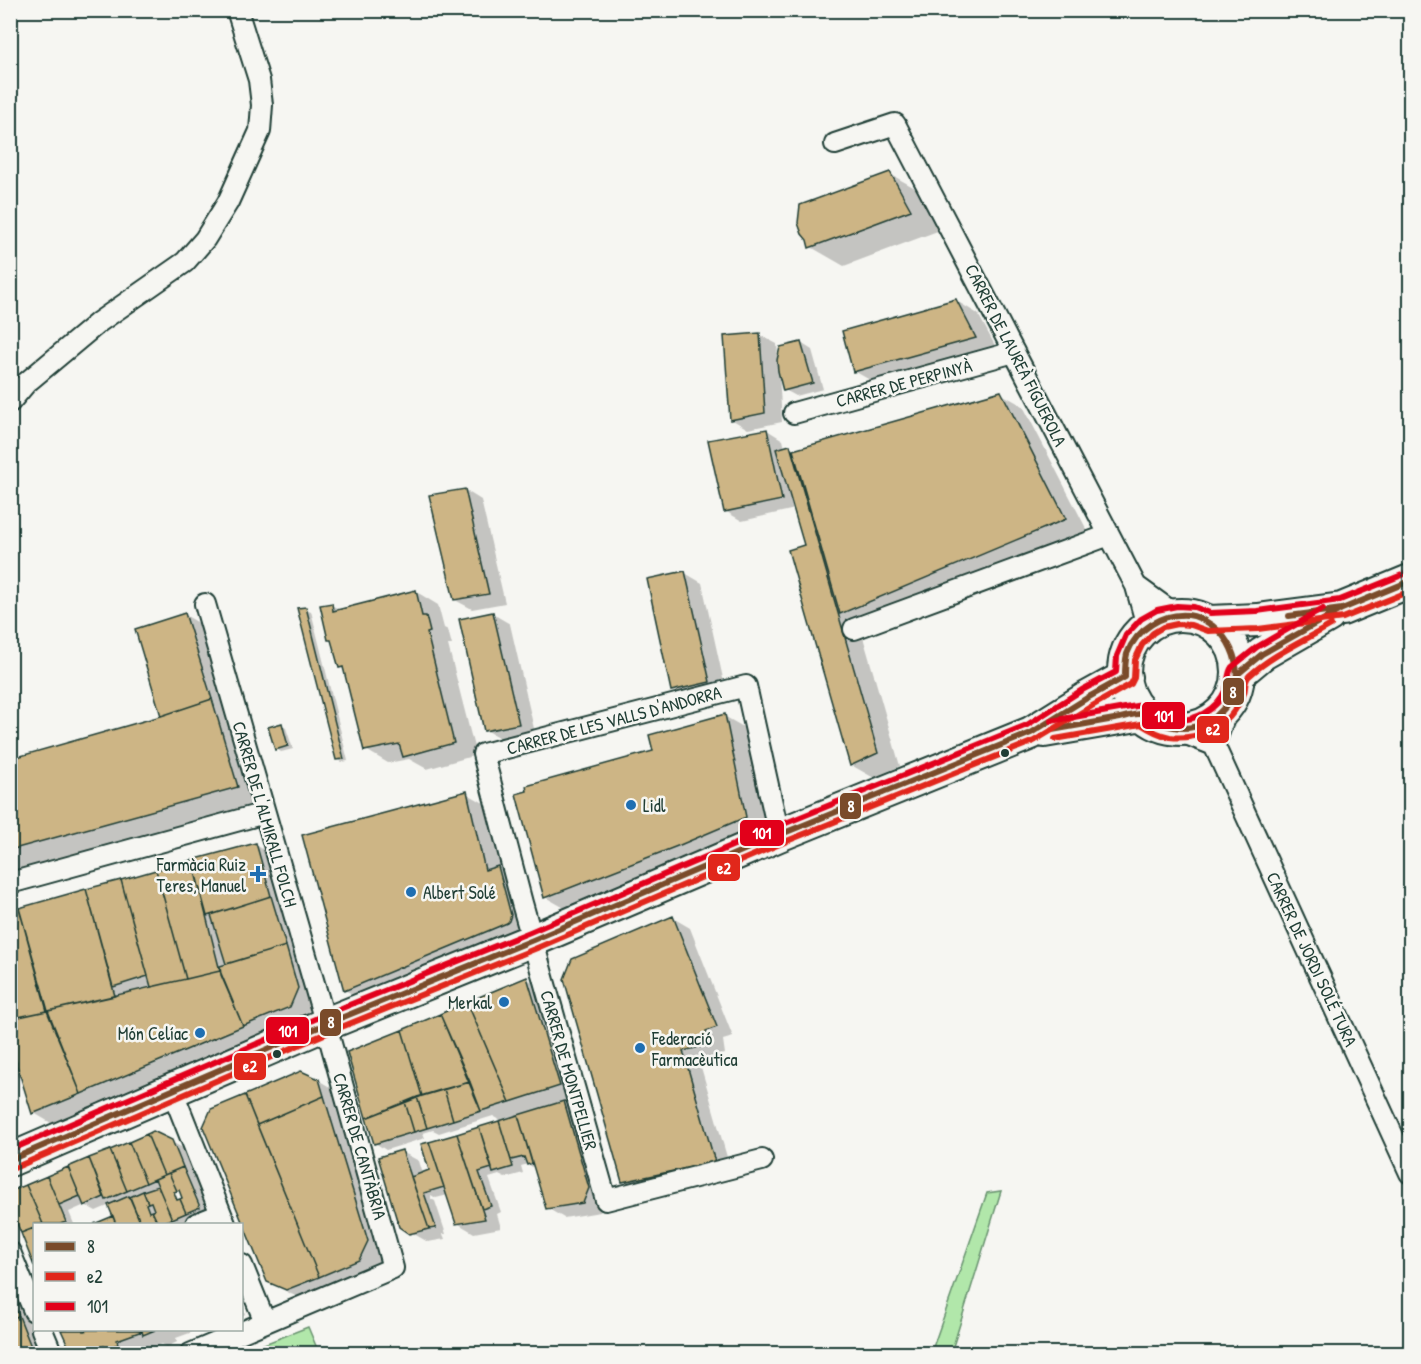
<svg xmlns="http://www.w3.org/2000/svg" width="1421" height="1364" viewBox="0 0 1421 1364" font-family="'Patrick Hand',sans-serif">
<rect width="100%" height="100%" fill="#f6f6f2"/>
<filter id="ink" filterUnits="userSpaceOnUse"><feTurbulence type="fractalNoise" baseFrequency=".0167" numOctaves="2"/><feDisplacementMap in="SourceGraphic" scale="12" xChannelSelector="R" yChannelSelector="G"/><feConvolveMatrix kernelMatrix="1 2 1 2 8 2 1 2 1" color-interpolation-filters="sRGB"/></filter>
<g filter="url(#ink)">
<path fill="#b1e7aa" stroke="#68926f" stroke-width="1.5" d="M1001,1191L951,1353H931L987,1193Z
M308,1327L319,1353H242L249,1350Z"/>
<path fill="#0003" fill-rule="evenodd" d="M890,174L924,193L943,229L844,266L811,247Z
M955,300L978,314L998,351L877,384L854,371Z
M760,335L777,344L778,359L801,343L812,350L823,389L796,396L785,390L780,374H779L782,422L748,429L731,419L726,337Z
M1000,393L1023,406L1088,532L864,626L859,623L900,766L874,778L851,765L806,546L795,509L742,521L725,511L767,430L783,440L785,448L789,447L796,451Z
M465,490L481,500L505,603L472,609L455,600Z
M685,573L702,583L726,692L689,700L673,690Z
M415,591L438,605L444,628L448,630L452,645H448L476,755L427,769L409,759L388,763L366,750L346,671L340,667L333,642L330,639L331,605L341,610Z
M306,609L311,611L348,761L342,762L337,759Z
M493,614L510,624L535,733L503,740L486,730Z
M185,615L218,634L271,806L10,878V760L163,717Z
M724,716L747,729L768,830L568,910L545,897L655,752Z
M281,725L286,728L293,749L281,752L277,749Z
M466,793L489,806L533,929L368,1003L345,990Z
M256,845L272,855L315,998L306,1016L105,1106L99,1102L51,1123L34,1113L23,1076L20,1078L10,1072V911Z
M673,918L690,928L733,1037L723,1040L725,1054L699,1060L731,1171L641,1190L624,1181Z
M527,979L549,992L582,1099L566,1104L580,1112L606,1198L600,1212L564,1218L547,1208L535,1169L528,1164L521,1166L523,1173L505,1178L499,1175L489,1178L501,1212L497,1214L501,1228L474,1233L457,1223L448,1195L436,1198L431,1195V1199L435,1201L446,1234H443L445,1239L428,1242L400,1226L402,1152L419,1161L423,1174L431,1171L423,1145L502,1121L493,1116L439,1133L433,1130L423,1133L425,1138L386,1150L375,1143Z
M318,1080L335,1090L391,1254L382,1273L310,1302L291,1294L268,1281Z
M153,1133L183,1148L210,1214L183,1224H97L115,1217L110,1205L96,1211L85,1205L69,1212L74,1224H34V1262L10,1203L15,1191ZM180,1188L184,1199L176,1202L172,1191Z
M10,1278L34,1320L29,1322L30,1324L34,1327L46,1354H10Z
M242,1305L245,1314L242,1316Z
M63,1330H198L176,1338L177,1342L167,1347L162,1344L139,1354H73Z"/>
<path fill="#cdb585" stroke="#1f3d34" stroke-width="1.5" d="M890,172L911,210L809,248L807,240L802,234L798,223L800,205Z
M956,299L976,338L853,372L842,331Z
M760,333L765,413L730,420L724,336Z
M801,342L813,383L783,391L778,371L777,360L780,347Z
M1001,391L1066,519L840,614L793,450Z
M767,429L782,500L724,512L708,440Z
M790,445L878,753L850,766L788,550L804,545L776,449Z
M465,489L489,594L454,600L429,495Z
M685,571L710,682L671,691L647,579Z
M416,590L422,616H426L430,632L427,633L454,743L403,757L399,744L364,751L343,667L339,668L331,640H328L320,605L332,603L333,611Z
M306,607L344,759L336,760L297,608Z
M493,612L519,724L484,731L459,619Z
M185,613L212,699L161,716L135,629Z
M212,699L238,787L10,850V759L161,716Z
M725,714L746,817L680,845L544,898L516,794L527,791L526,786L653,751L649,735Z
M282,723L288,746L275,750L268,727Z
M467,791L485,870L498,866L511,915L509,921L507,923L344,991L302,835Z
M256,843L271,896L207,916L192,860Z
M192,860L220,971L186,979L156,870Z
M156,870L186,979L151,987L121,880Z
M121,880L148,976L113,987L86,889Z
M86,889L115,996L48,1011L19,908Z
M271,896L286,946L226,964L211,915Z
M19,908L47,1011L13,1018L10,1009V910Z
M673,916L717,1027L706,1031L708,1045L683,1051L715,1162L622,1182L564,979L572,959Z
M286,946L298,988L290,1007L243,1026L221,975L220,966Z
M220,971L243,1026L81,1094L48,1011Z
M527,977L560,1086L510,1102L467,1002Z
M467,1002L510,1102L481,1111L440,1014Z
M47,1011L81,1094L32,1114L10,1043V1019Z
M440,1014L470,1082L422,1096L402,1030Z
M402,1030L422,1096L366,1118L347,1052Z
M10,1043L17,1063L10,1066Z
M301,1071L319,1079L324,1096L257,1125L245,1095Z
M470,1082L481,1111L453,1120L444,1089Z
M444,1089L453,1120L427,1128L417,1097Z
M245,1095L319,1277L286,1290L267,1282L203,1127L211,1109Z
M324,1096L368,1241L359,1260L319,1277L257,1125Z
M417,1097L427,1128L414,1132L405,1102Z
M564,1101L589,1188L583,1203L546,1209L518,1115Z
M405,1102L414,1132L374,1144L366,1118Z
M518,1115L532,1163L527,1165L524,1157L511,1160L499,1121Z
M499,1121L513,1167L493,1173L479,1127Z
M479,1127L492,1168L479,1172L491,1206L482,1209L457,1134Z
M153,1131L172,1140L183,1167L164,1175L147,1134Z
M147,1134L164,1175L146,1183L129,1142Z
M457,1134L485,1219L456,1224L429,1142Z
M129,1142L146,1183L127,1191L110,1150Z
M429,1142L444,1187L424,1193L436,1228L429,1229L411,1177L429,1170L421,1144Z
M110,1150L127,1191L106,1200L89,1158Z
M402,1150L429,1229L409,1234L399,1227L378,1157Z
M89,1158L104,1197L84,1206L68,1167Z
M68,1167L80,1196L59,1205L47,1176Z
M183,1167L200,1207L186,1213L180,1199L182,1198L179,1190L177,1191L169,1173Z
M169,1173L177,1191L174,1192L177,1200L180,1199L186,1213L172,1219L155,1179Z
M47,1176L66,1222L60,1224H43L26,1185Z
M26,1185L43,1224H34V1228L21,1233L10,1207V1199L14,1190Z
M158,1186L172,1219L158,1224L152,1211L154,1210L151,1202L148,1203L143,1191Z
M143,1191L148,1203L146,1204L149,1212L152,1211L158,1224H141L130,1197Z
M129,1196L141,1224H116L108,1205Z
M113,1216L116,1224H94Z
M34,1228V1266L21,1233Z
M10,1297L19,1316L10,1319Z
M19,1316L28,1339L34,1354H10V1319Z
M61,1330H84V1331L88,1330H155L143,1335L142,1331L117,1340L118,1344L106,1349L104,1346L85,1354H72Z"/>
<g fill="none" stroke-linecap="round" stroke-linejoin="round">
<defs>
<path id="minor" d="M835,144L895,124L1136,586L1147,626
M10,402L26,383L99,322L185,262L205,239L228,202L260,131L262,105L259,80L237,10
M794,413L1014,352
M1136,586L1176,615
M854,629L1109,535
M1171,728L1214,745L1410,1173
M1214,745L1223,721L1226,707
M10,883L265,813
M172,1090L225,1224
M762,1160L606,1200L522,903L483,754L746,686L779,835
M196,1224L221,1214
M10,1252L34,1311
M242,1265L265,1322
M42,1330L52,1354
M190,1354L393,1268L322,1011L205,604"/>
<path id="primary" d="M1124 672a57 57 0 1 1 114 0a57 57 0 1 1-114 0Z
M1209,622L1258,620L1342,609L1410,581
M1238,674L1262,654L1328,616
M1044,731L1143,714
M10,1160L326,1024L533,940L779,835L1031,733L1087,698L1125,677"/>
</defs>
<use href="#minor" stroke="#1f3d34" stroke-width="24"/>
<use href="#primary" stroke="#1f3d34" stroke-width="36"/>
<use href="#minor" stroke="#f6f6f2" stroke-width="20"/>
<use href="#primary" stroke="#f6f6f2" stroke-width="32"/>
<defs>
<path id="bus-1" d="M1289,616L1342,609L1410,581
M1217,715C1231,702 1235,692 1238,674L1262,654L1342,609
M1052,730C1075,726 1097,722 1120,718C1126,717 1136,713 1143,714C1146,715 1151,719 1155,721C1172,729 1190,731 1207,722C1246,702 1245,651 1213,626C1206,621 1197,616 1188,615C1163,613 1136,629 1127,654C1125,662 1125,669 1125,677
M10,1160L326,1024L533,940L779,835L1031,733L1087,698L1125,677"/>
<path id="bus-2" d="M1055,739L1141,724C1150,730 1159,735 1170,737C1194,740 1222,730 1235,710C1238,705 1242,699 1244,693C1246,687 1244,681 1249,676C1273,654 1304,641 1331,625
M14,1168L329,1032L537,948L782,843L1034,741L1092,706L1131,684L1134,678L1135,660L1142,645L1153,633L1163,627L1177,624L1191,625L1208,631L1258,629L1343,618L1410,591"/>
<path id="bus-3" d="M1051,721L1142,705C1153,707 1161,717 1172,719C1194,723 1217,710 1226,689C1229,682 1227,674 1232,667L1257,647L1323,609
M10,1150L322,1016L530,932L776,827L1027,725L1082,690L1116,672L1117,656L1126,635L1141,619L1157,610L1177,606L1194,607L1210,613L1257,611L1340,600L1407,573"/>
</defs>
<use href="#bus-1" stroke="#f6f6f2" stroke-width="10"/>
<use href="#bus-2" stroke="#f6f6f2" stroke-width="10"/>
<use href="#bus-3" stroke="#f6f6f2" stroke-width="10"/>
<use href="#bus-1" stroke="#7a4b2a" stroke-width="6"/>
<use href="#bus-2" stroke="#e1271b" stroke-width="6"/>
<use href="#bus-3" stroke="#e2001a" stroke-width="6"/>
</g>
</g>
<g fill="#1f3d34" stroke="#f6f6f2" stroke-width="2">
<circle cx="1005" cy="753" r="5"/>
<circle cx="277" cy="1054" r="5"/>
</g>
<g fill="#1f6fb2" stroke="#f6f6f2" stroke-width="2">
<circle cx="631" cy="805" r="6"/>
<path d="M255 865h6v6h6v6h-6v6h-6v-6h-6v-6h6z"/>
<circle cx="411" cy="892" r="6"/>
<circle cx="504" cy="1002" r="6"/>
<circle cx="200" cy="1033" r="6"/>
<circle cx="640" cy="1048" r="6"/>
</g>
<g text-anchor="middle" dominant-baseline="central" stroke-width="5" stroke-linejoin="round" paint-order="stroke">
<g font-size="18" fill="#1f3d34" stroke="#f6f6f2">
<text transform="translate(1016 355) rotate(63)">CARRER DE LAUREÀ FIGUEROLA</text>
<text transform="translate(904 383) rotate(-15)">CARRER DE PERPINYÀ</text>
<text transform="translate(614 720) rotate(-15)">CARRER DE LES VALLS D'ANDORRA</text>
<text transform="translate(265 814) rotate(74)">CARRER DE L'ALMIRALL FOLCH</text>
<text transform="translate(1312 959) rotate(65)">CARRER DE JORDI SOLÉ TURA</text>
<text transform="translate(569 1070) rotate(74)">CARRER DE MONTPELLIER</text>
<text transform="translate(360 1146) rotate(74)">CARRER DE CANTÀBRIA</text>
</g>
<g font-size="18" fill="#1f3d34" stroke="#f6f6f2" text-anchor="start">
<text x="643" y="805">Lidl</text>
<text x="246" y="864" text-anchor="end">Farmàcia Ruiz<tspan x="246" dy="21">Teres, Manuel</tspan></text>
<text x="423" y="892">Albert Solé</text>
<text x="492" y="1002" text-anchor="end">Merkal</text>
<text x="188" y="1033" text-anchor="end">Món Celíac</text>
<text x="652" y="1038">Federació<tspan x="652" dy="21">Farmacèutica</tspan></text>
</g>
</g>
<g stroke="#f6f6f2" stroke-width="2">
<rect x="1222" y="677" width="23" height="29" rx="6" fill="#7a4b2a"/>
<rect x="1141" y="701" width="45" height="29" rx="6" fill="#e2001a"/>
<rect x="1196" y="715" width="34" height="29" rx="6" fill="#e1271b"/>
<rect x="839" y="792" width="23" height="28" rx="6" fill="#7a4b2a"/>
<rect x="739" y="819" width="46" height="28" rx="6" fill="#e2001a"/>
<rect x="707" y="853" width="34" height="29" rx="6" fill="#e1271b"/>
<rect x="319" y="1008" width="23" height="29" rx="6" fill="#7a4b2a"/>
<rect x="265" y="1016" width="45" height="29" rx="6" fill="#e2001a"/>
<rect x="233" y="1052" width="34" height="29" rx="6" fill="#e1271b"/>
</g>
<g font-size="16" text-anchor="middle" font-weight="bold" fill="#fff">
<text x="1233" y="698">8</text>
<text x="1164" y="722">101</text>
<text x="1213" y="735">e2</text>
<text x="851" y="812">8</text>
<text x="762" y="839">101</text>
<text x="724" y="874">e2</text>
<text x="331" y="1028">8</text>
<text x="288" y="1037">101</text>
<text x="250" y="1072">e2</text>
</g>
<rect width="1421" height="1364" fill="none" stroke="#f6f6f2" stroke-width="36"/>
<rect x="18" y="18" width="1385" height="1328" fill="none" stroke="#1f3d34" stroke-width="2" filter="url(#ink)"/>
<rect x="33" y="1223" width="210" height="108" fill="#f6f6f2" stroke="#a0aca6" stroke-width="1.5"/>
<rect x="45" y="1242" width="30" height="9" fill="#7a4b2a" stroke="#a0aca6" stroke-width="1.5"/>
<text x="87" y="1253" font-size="18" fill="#1f3d34">8</text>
<rect x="45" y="1272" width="30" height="9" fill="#e1271b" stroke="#a0aca6" stroke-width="1.5"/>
<text x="87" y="1283" font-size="18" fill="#1f3d34">e2</text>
<rect x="45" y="1302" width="30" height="9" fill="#e2001a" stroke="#a0aca6" stroke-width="1.5"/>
<text x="87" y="1313" font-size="18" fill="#1f3d34">101</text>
</svg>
